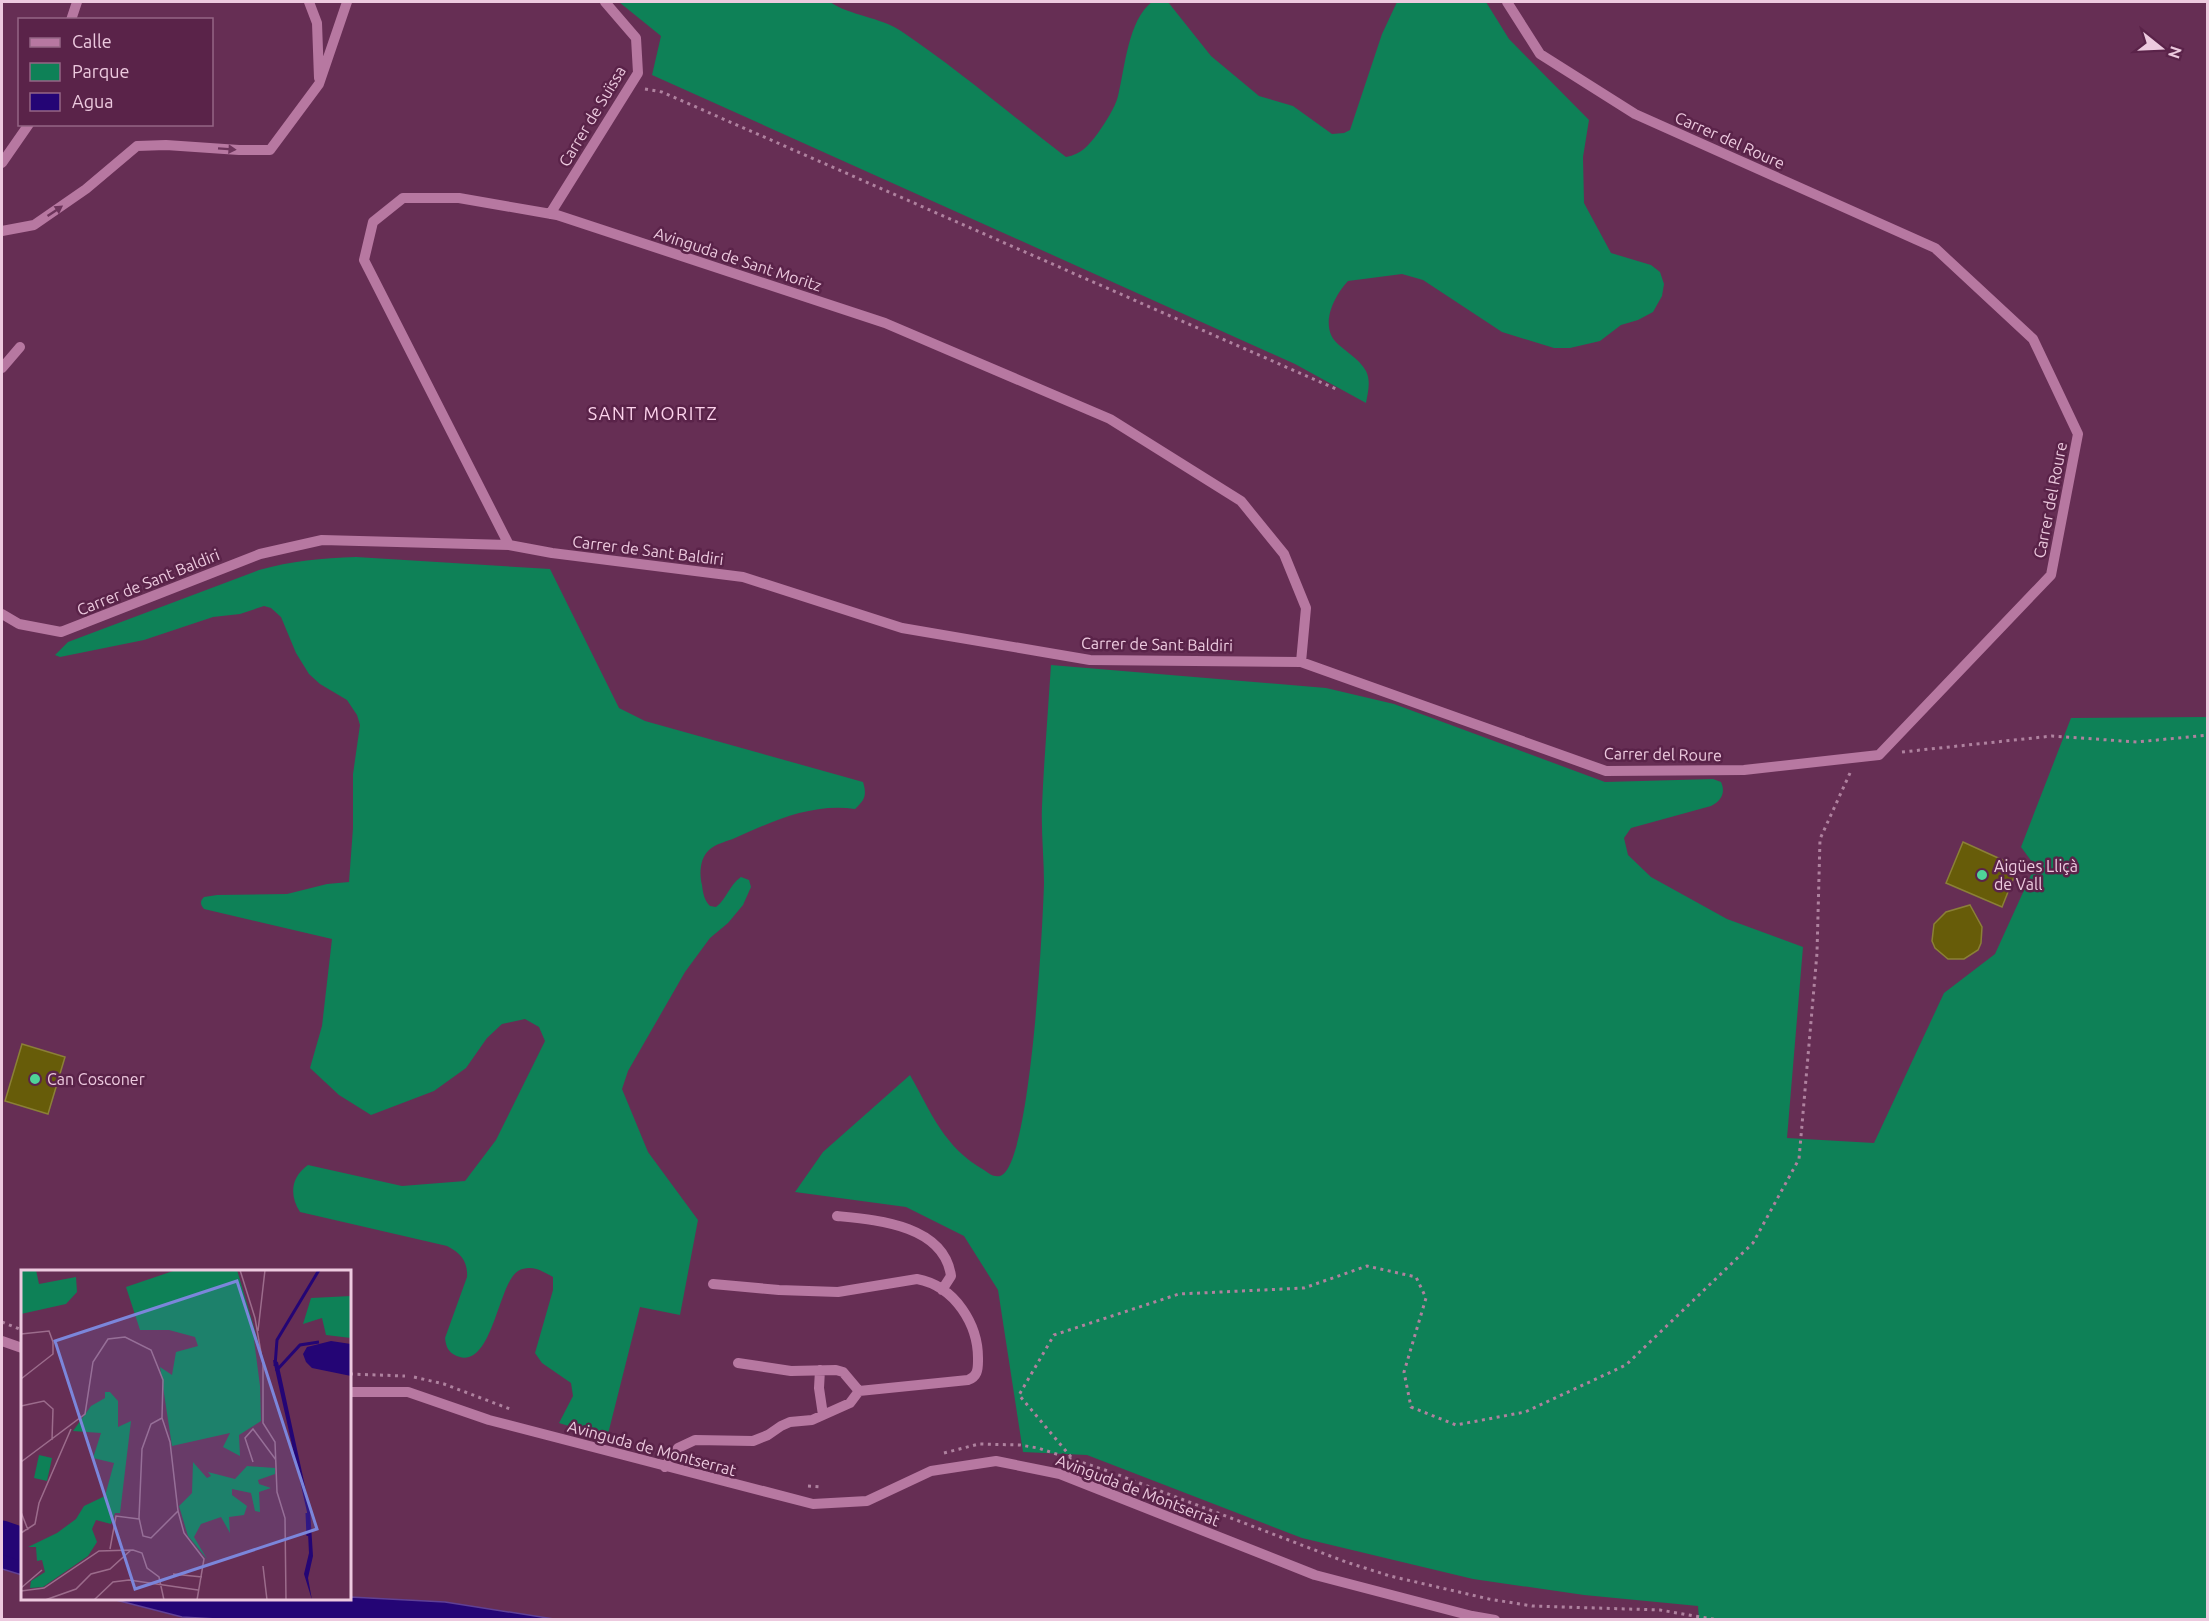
<svg xmlns="http://www.w3.org/2000/svg" width="2209" height="1621" viewBox="0 0 2209 1621" font-family="Ubuntu,sans-serif">
<rect width="100%" height="100%" fill="#662e54"/>
<path fill="#0e8157" d="M619,2H830C851,16 880,17 901,31C959,70 1011,115 1066,157C1082,154 1088,146 1098,133C1105,123 1115,108 1118,96C1125,68 1128,20 1152,2H1168L1211,56L1259,96L1293,106L1332,134L1344,133L1350,130L1382,34L1397,2H1486L1509,39L1589,120L1583,157L1584,203L1611,253L1651,265L1660,272L1664,284L1662,296L1653,312L1638,320L1621,325L1600,341L1570,348H1554L1502,332L1423,280L1402,274L1348,281C1335,295 1320,323 1335,341C1344,351 1359,358 1366,371C1371,381 1368,392 1366,403L1295,364L652,75L661,36Z
M356,557L550,569L619,708L645,721L863,782C867,795 865,800 855,809C812,803 773,821 735,838C728,841 715,844 709,850C700,858 699,874 702,885C703,893 704,900 710,906L716,907C727,899 729,885 741,877L749,880L751,887L743,905L728,923L710,938L685,972L628,1071L622,1089L648,1152L698,1220L680,1315L640,1307L607,1438L559,1423L573,1396L571,1383L542,1363L535,1353L553,1290V1277C542,1271 531,1264 518,1271C497,1284 492,1377 453,1354C447,1350 446,1345 445,1338L467,1277C468,1262 461,1253 447,1246L300,1212C289,1195 291,1177 308,1165L402,1186L465,1181L496,1140L545,1041L539,1027L525,1019L502,1024L487,1038L466,1068L434,1091L371,1115L339,1095L310,1068L322,1026L332,939L204,909C200,904 200,901 204,897L217,895L287,894L327,884L349,882L353,828V774L360,725L357,715L347,700L320,684L309,674L296,653L281,617L271,608L264,606L240,614L213,617L144,640L60,657L55,655L68,642L259,570C291,561 322,558 356,557Z
M1051,665L1326,688L1394,704L1605,782L1713,779L1721,782C1726,793 1721,801 1711,806L1631,828L1624,838L1628,855L1651,877L1727,919L1803,947L1787,1138L1874,1143L1944,993L1995,954L2035,866L2021,847L2071,718L2207,717V1619H1699L1698,1606L1584,1595L1473,1579L1302,1538L1087,1455L1023,1452L998,1290L964,1236L906,1207L795,1192L823,1152L910,1075C932,1114 944,1147 984,1170C990,1174 993,1177 1000,1176C1031,1168 1043,921 1044,883C1044,858 1041,832 1042,806C1044,759 1048,712 1051,665Z"/>
<path fill="#240575" stroke="#604095" stroke-width="1.5" d="M2,1537L22,1544V1575L2,1569Z
M350,1597L445,1602L554,1619L234,1620L182,1617L112,1599Z"/>
<g fill="none" stroke-linecap="round" stroke-linejoin="round">
<path stroke="#240575" stroke-width="33" d="M2,1537L22,1544"/>
</g>
<path fill="#675c09" stroke="#8b8037" stroke-width="1.5" d="M1963,842L2018,867L2002,907L1946,883Z
M1970,905L1982,927L1981,943L1978,950L1964,959H1948L1935,948L1932,941L1934,924L1946,912Z
M22,1044L65,1057L48,1114L5,1101Z"/>
<g fill="none" stroke-linecap="round" stroke-linejoin="round">
<path stroke="#af829f" stroke-width="3" stroke-dasharray="3 4.5" stroke-linecap="butt" d="M645,89L662,92L1336,389
M1902,752L2052,736L2137,742L2208,735
M2,1322L22,1330
M350,1374L405,1376
M414,1377L444,1384L510,1409
M944,1453L979,1444L1020,1445L1038,1448L1108,1471L1346,1562L1390,1576L1489,1599L1532,1606L1660,1610L1718,1620
M1071,1457L1019,1395L1054,1335L1179,1294L1304,1288L1367,1266L1416,1277L1426,1298L1404,1372L1411,1407L1456,1425L1525,1412L1626,1365L1753,1243L1799,1159L1817,953L1820,839L1850,773
M808,1486L822,1487"/>
<path stroke="#b778a1" stroke-width="10" d="M309,2L317,23L319,78
M71,20L77,2
M2,163L29,124
M550,214L638,73L636,38L605,2
M2,231L34,225L86,189L137,146L166,145L239,150H270L319,84L347,2
M2,368L20,347
M509,545L364,260L373,222L403,198H459L557,215L885,323L1110,419L1241,501L1284,554L1306,608L1301,662
M2,614L19,624L61,632L260,554L322,540L509,545L552,553L743,577L902,628L1090,660L1301,662L1606,771L1744,770L1879,755L2051,575L2078,434L2033,339L1935,248L1635,114L1540,54L1507,2
M837,1216C877,1220 944,1225 951,1276L942,1290
M2,1341L22,1348
M738,1363L791,1371L836,1370L843,1372L859,1391
M820,1370L819,1388L823,1415
M350,1392H408L489,1420L813,1504L867,1501L931,1471L996,1461L1060,1474L1315,1575L1472,1616L1495,1620
M665,1467L678,1448L695,1440L753,1441L768,1435L781,1426L790,1422L812,1420L850,1403L859,1391L968,1380C977,1377 978,1370 978,1361C979,1325 955,1286 917,1279L838,1292L779,1290L713,1284"/>
</g>
<defs><path id="oneway-solid" d="M-6-.8H1V-3.2L6.5 0L1 3.2V.8H-6Z" transform="scale(1.5)"/></defs>
<g fill="#6d345b">
<use href="#oneway-solid" transform="translate(227 149) rotate(4)"/>
<use href="#oneway-solid" transform="translate(55 211) rotate(-34)"/>
</g>
<g fill="#4fd399" stroke="#5a2349" stroke-width="2">
<circle cx="1982" cy="875" r="6"/>
<circle cx="35" cy="1079" r="6"/>
</g>
<g text-anchor="middle" dominant-baseline="central" stroke-width="5" stroke-linejoin="round" paint-order="stroke">
<g font-size="16" fill="#edcadf" stroke="#5a2349">
<text transform="translate(592 116) rotate(-59)">Carrer de Suïssa</text>
<text transform="translate(1730 140) rotate(24)">Carrer del Roure</text>
<text transform="translate(738 259) rotate(18)">Avinguda de Sant Moritz</text>
<text transform="translate(2050 500) rotate(-79)">Carrer del Roure</text>
<text transform="translate(648 550) rotate(7)">Carrer de Sant Baldiri</text>
<text transform="translate(148 582) rotate(-22)">Carrer de Sant Baldiri</text>
<text transform="translate(1157 644) rotate(1)">Carrer de Sant Baldiri</text>
<text transform="translate(1663 754) rotate(1)">Carrer del Roure</text>
<text transform="translate(652 1448) rotate(15)">Avinguda de Montserrat</text>
<text transform="translate(1138 1490) rotate(21)">Avinguda de Montserrat</text>
</g>
<g font-size="16" fill="#edcadf" stroke="#5a2349" text-anchor="start">
<text x="1994" y="866">Aigües Lliçà<tspan x="1994" dy="18">de Vall</tspan></text>
<text x="47" y="1079">Can Cosconer</text>
</g>
<g font-size="18" letter-spacing="1.5" fill="#fdd3ec" stroke="#5a2349">
<text x="653" y="413">SANT MORITZ</text>
</g>
</g>
<g transform="translate(21 1270)">
<rect width="330" height="330" fill="#662e54"/>
<path d="M0,0H15L18,14L55,7L56,22L45,34L0,44ZM155,0H216L236,68L233,70L239,116L240,151L218,165L219,186L202,177L209,163L151,176L139,97L151,105L155,82L177,76L174,67L148,60H119L105,17ZM330,26V68L305,65L301,48L282,54L290,28ZM84,122H89L97,131V157L110,151L99,243H94L90,254L75,250L71,259L76,272L67,286L22,317L9,318L10,311L24,302L21,290L16,291L15,277H7L36,263L55,249L63,236L84,226L93,193L72,188L80,163L52,161L70,136L84,128ZM18,185L31,188L26,211L13,208ZM172,192L186,208L190,206L187,202L214,209L226,196L254,198V204L237,210L238,214L250,218L238,222L239,242L234,241L230,223L211,219V225L226,236L223,245L208,247L209,263L200,247L180,254L173,267L186,289L167,266L158,236L171,223Z" fill="#0e8157"/>
<path d="M310,71L330,74V106L291,98L285,92L282,84L286,77ZM252,90L257,92L289,239L292,286L287,308L291,330L283,304L288,283L286,242Z" fill="#240575"/>
<path fill="none" stroke="#240575" stroke-width="3" d="M254,96L256,70L298,0M255,101L279,75L298,72M286,243L287,266"/>
<path fill="none" stroke="#9c6c8c" stroke-width="1.5" d="M219,0L234,48L242,94V153L254,172L256,222L264,248L265,330M237,61L244,0M0,64L28,61L32,72V84L0,109M0,136L23,131L32,139L31,170M141,148L130,154L121,179L118,248L122,266L130,268L157,241M0,192L64,144L72,92L87,69L104,67L130,80L142,110L141,148L149,172L157,241L163,263L183,289L176,330M232,192L224,168L232,159L255,190M0,242L7,260M0,263L14,254L18,233L50,159M89,279L95,246L118,249M242,296L246,330M152,304L181,307M0,318L21,300M0,321L23,318L78,281L112,280L121,283L126,298L138,307L143,330M24,330L55,319L70,304L89,299L110,280M73,330L92,312L108,310L177,320"/>
<path fill="#7b86db" fill-opacity="0.15" stroke="#7b86db" stroke-width="3" d="M216,11L296,259L114,319L34,71Z"/>
<rect width="330" height="330" fill="none" stroke="#edcadf" stroke-width="3"/>
</g>
<rect width="2209" height="1621" fill="none" stroke="#edcadf" stroke-width="6"/>
<rect x="18" y="18" width="195" height="108" fill="#5a2349" stroke="#956685" stroke-width="1.5"/>
<rect x="30" y="38" width="30" height="9" fill="#b778a1" stroke="#956685" stroke-width="1.5"/>
<text x="72" y="48" font-size="18" fill="#edcadf">Calle</text>
<rect x="30" y="63" width="30" height="18" fill="#0e8157" stroke="#956685" stroke-width="1.5"/>
<text x="72" y="78" font-size="18" fill="#edcadf">Parque</text>
<rect x="30" y="93" width="30" height="18" fill="#240575" stroke="#956685" stroke-width="1.5"/>
<text x="72" y="108" font-size="18" fill="#edcadf">Agua</text>
<g transform="translate(2161 48) rotate(108)" stroke="#5a2349" stroke-width="4.5" paint-order="stroke">
<path d="M0-4.5L10 22L0 15L-10 22Z" fill="#edcadf"/>
<text y="-9" font-size="16" font-weight="bold" text-anchor="middle" fill="#edcadf">N</text>
</g>
</svg>
